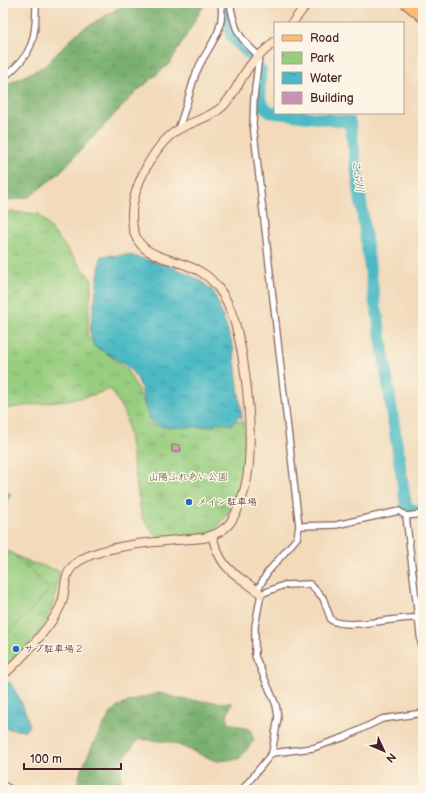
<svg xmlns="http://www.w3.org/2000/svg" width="426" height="793" viewBox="0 0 426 793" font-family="'Balsamiq Sans','Klee One',sans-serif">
<defs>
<pattern id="forest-crowns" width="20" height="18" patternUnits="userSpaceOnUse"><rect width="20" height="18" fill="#79b06e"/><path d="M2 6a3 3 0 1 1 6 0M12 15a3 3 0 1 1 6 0" fill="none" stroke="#658f5b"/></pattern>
<pattern id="park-tufts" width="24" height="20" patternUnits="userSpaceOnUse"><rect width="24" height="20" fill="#97cd7f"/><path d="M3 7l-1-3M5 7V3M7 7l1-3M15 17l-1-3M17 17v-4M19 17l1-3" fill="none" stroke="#7da668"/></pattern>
<pattern id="water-ripples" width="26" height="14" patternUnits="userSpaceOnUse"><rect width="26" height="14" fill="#4cbac4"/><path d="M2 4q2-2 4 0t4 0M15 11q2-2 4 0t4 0" fill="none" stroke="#41979f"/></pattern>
</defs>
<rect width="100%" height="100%" fill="#fcf5e5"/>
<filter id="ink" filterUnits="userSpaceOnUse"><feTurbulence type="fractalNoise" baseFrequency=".025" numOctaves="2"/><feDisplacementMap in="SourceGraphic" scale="8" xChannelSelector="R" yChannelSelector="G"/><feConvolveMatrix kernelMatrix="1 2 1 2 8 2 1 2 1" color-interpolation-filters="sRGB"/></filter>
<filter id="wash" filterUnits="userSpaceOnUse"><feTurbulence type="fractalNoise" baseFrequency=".012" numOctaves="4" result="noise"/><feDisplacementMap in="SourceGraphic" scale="16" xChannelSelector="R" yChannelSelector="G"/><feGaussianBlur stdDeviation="0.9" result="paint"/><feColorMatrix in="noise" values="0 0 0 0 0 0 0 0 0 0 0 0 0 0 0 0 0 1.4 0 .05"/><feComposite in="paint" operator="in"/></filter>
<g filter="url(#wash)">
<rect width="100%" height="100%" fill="#f2daba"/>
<path fill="url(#forest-crowns)" stroke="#62684c" d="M127,3H205L170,63L134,94L58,174L29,197L3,201V86L45,66L78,32Z
M159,693L186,700L232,703L227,715L229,723L250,729L254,740L239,759L216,761L171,742L139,739L121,761V790H76C75,778 105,717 115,709C127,700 145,697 159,693Z"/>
<path fill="url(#park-tufts)" stroke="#707655" d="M3,211L39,214L92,280L87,336L127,370L139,392L153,426L243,421C244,432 246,443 245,455C244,479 231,525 206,534C196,538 169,537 157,537L142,518L126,416L111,389L86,397L3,409Z
M3,549L29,562L60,571C57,583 56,598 51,610C42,633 22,655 3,670Z"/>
<path fill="#97cd7f" stroke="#707655" d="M11,552L50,590L3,639V560Z"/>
<path fill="url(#water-ripples)" stroke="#4b6c78" d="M129,255L173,267L200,280L214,292L233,347L242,418L238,417L232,425L216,422L214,426C205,426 166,429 159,426C143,419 145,394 138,380C129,364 109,355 94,346L90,332L101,256Z
M3,491L11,494L3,509Z
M9,681L21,701L30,725L25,731L3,728V691Z"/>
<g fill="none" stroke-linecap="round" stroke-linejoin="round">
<path stroke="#4cbac4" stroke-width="12" d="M225,3L231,36L252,57
M261,70C259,85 255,110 275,113
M276,113L350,122L375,305
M377,311L406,506L415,511L423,510"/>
</g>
<g id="blocks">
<path fill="#cb92b5" d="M172,445H180L181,451L172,452Z"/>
</g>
</g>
<g filter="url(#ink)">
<use href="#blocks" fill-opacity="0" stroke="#85605d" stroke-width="1"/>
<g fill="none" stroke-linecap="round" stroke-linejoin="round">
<defs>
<path id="street" d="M230,3C235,31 238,37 259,56L254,97L253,124L299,526L297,538L267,573L257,591
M3,78C33,55 36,39 36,3
M178,129C185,112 189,94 195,76C204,49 226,35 221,3
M406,516L423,659
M299,526L336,525L399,511L406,516L423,514
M272,753L313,748L345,737L382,719L423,713
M3,785L12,790
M242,790L272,753L278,717L276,705L255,656V626L261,594L284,585L310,584L323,598L331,620C351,631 398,615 423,618"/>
<path id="secondary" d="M292,23L308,3
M212,536C223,574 234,571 261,594
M3,675C19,662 56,621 62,602C66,591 63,577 72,567C93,543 172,541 204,538C215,535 226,530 232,520C242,504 248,481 249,462C252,421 245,321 219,289C214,282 208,276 201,272C173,255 133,262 132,218C131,189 154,144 179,129C193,121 210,118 222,107C235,95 241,76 252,63C259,55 268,48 275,41"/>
<path id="primary" d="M405,3L423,18"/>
</defs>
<use href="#street" stroke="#85605d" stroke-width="8"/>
<use href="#secondary" stroke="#85605d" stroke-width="10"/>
<use href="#primary" stroke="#85605d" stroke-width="11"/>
<use href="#street" stroke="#fff" stroke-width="5.5"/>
<use href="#secondary" stroke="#fee4c6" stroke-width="8"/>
<use href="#primary" stroke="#fdbc70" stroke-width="9"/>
</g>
</g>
<g fill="#1f6fb2" stroke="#fcf5e5" stroke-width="1.5">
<circle cx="189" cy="502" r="4"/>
<circle cx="16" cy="649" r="4"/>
</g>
<g text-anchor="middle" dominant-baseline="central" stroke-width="3" stroke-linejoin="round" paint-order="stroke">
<g font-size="10" fill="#615344" stroke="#fcf5e5">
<text x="188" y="477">山陽ふれあい公園</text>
</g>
<g font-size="10" fill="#4a1f2b" stroke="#fcf5e5" text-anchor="start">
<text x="197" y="502">メイン駐車場</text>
<text x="24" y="649">サブ駐車場２</text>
</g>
<g font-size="11" font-style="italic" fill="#4b5561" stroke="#fcf5e5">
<text transform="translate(358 176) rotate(82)">こぶ川</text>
</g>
</g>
<rect width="426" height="793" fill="none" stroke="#fcf5e5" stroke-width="16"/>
<rect x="274" y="22" width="130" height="92" fill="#fcf5e5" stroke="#b59f9b"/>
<rect x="282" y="35" width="20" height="6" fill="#fdbc70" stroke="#b59f9b"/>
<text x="310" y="42" font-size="12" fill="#4a1f2b">Road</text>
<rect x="282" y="52" width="20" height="12" fill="url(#park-tufts)" stroke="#b59f9b"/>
<text x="310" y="62" font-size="12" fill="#4a1f2b">Park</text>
<rect x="282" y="72" width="20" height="12" fill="url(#water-ripples)" stroke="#b59f9b"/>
<text x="310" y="82" font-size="12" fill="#4a1f2b">Water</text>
<rect x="282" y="92" width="20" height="12" fill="#cb92b5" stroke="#b59f9b"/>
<text x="310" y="102" font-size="12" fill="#4a1f2b">Building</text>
<g transform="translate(384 751) rotate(134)" stroke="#fcf5e5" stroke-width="3" paint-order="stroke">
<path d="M0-3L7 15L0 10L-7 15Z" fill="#4a1f2b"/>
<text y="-6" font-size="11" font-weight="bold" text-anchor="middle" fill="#4a1f2b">N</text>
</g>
<path d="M24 763v6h97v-6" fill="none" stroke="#4a1f2b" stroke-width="2"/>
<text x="30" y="763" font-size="12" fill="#4a1f2b" stroke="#fcf5e5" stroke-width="3" paint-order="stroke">100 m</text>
</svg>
